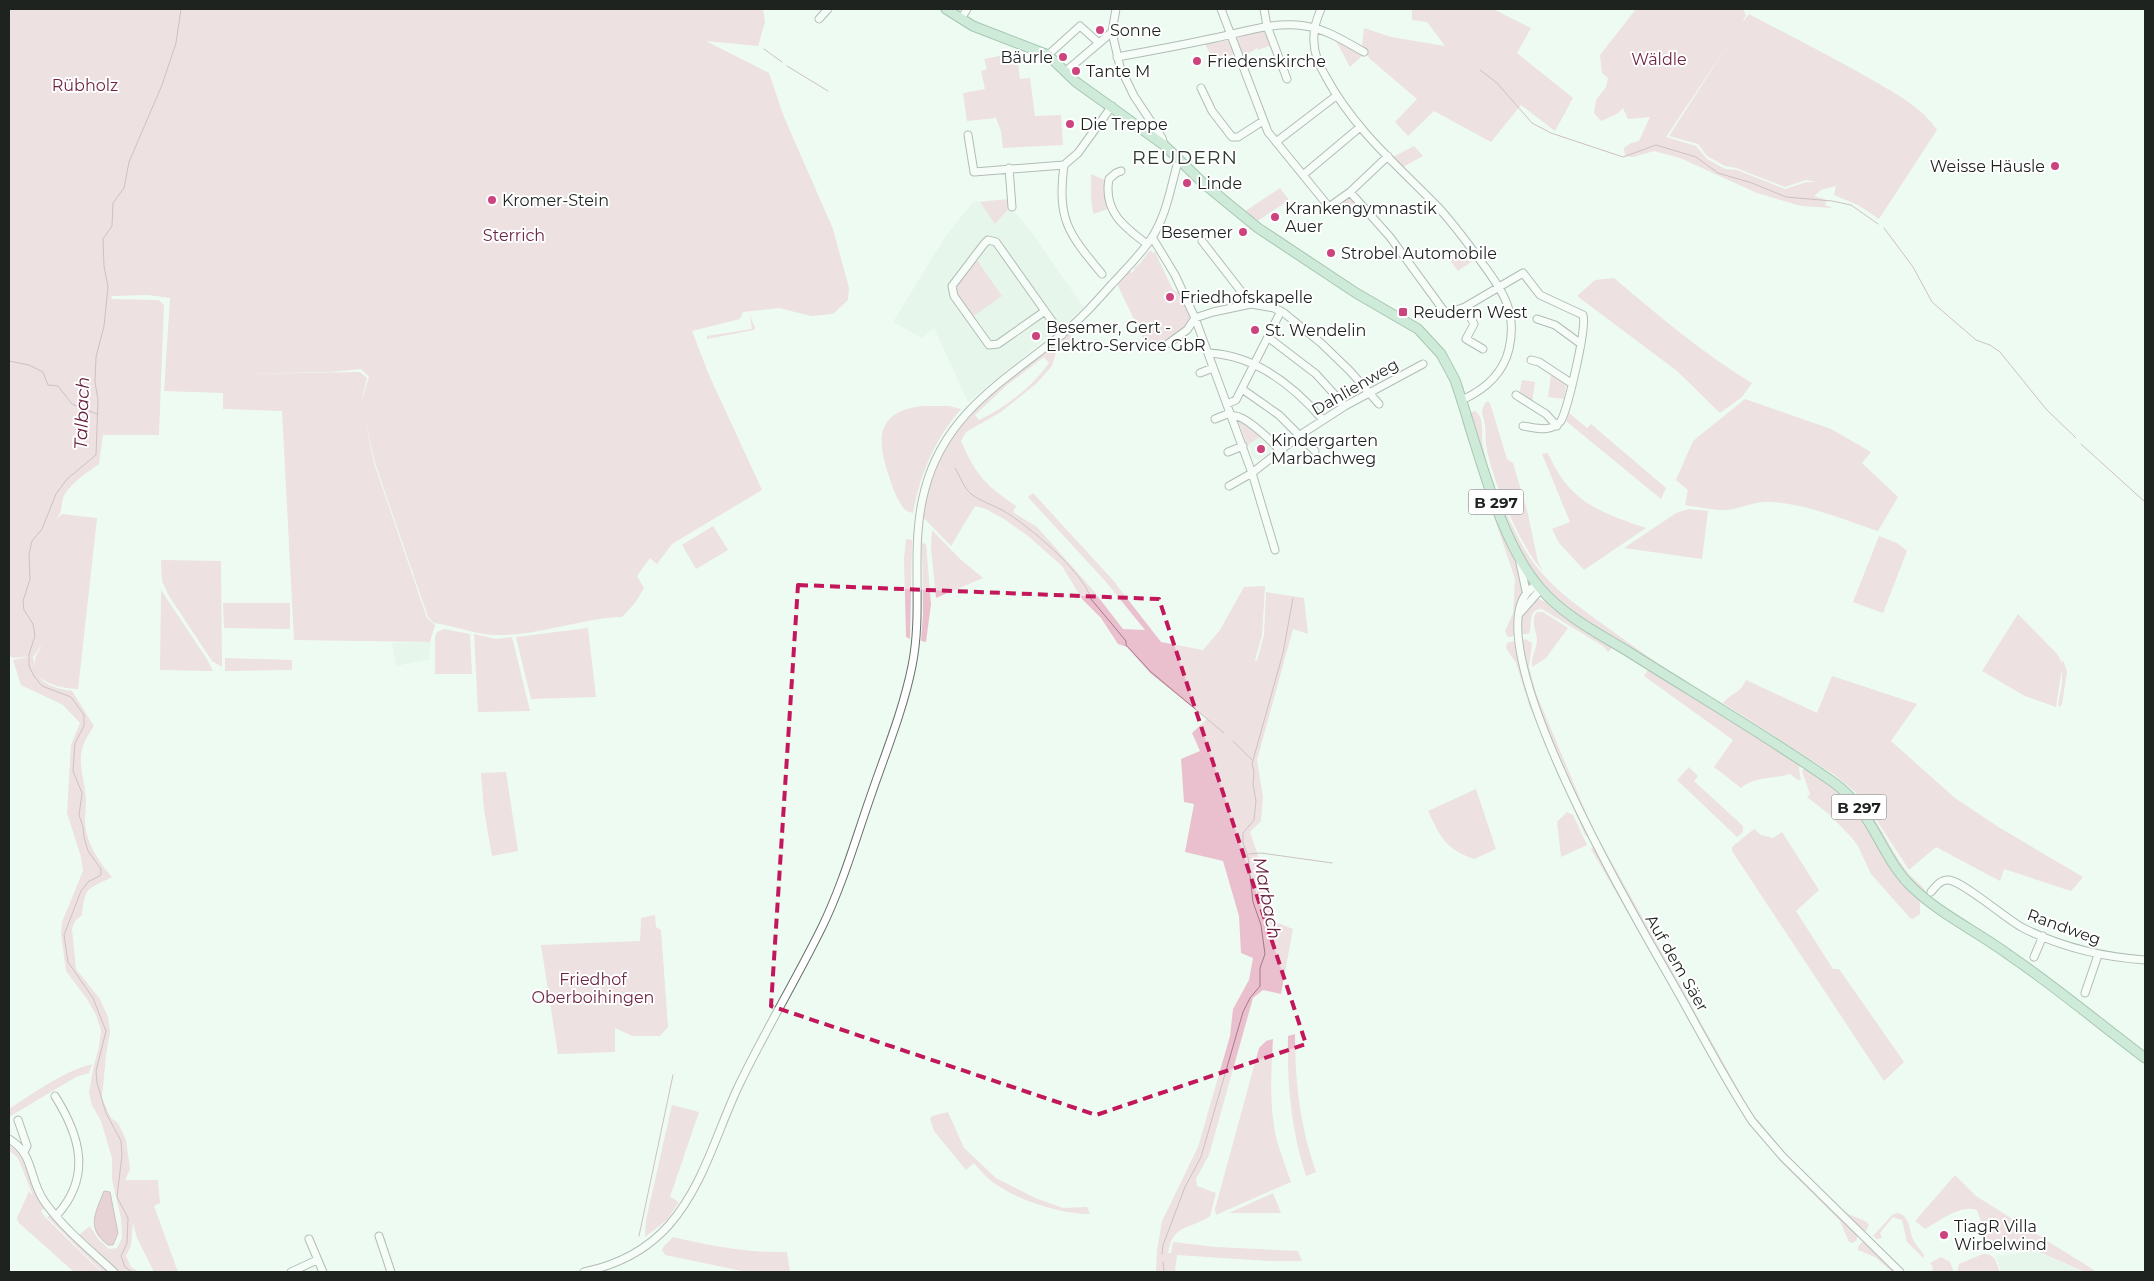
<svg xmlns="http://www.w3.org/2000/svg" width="2154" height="1281" viewBox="0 0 2154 1281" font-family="Montserrat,sans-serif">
<rect width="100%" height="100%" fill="#eefbf2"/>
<path fill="#dcf0e2" d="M1009,199L1010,206L1031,231L1084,308L968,402L934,328L922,338L893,322L945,237L973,202Z
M1262,436L1272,444V450L1259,460L1252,457L1250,448L1247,445Z
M431,642L429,659L426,660L396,666L392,643Z
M2025,1252L2039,1253L2084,1272H2001L1996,1256Z"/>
<path fill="#ebc0ce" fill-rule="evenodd" d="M9,9H763L765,22L758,46L706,41L769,73L784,117L833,229L849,288L848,300L833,314L811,316L779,308L743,312L740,319L692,331L709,375L762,490L672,544L657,564L650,558L637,576L644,588L635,603L622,617C583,618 541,635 499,635C481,636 454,626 434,623L428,617L375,463L363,410L374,463L427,618L435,625L430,642L294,640L282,411L223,409V393L164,391L170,298L148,295L112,296L111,299L159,300L164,305L159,435H103L99,464C88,472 72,482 65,494C60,501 64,510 56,520L62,514L97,518L78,689C60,688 32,684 35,659C36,654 40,649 42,644L34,656L14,658L9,656ZM361,369L369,377L361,403L367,378L360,372L181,375L329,372Z
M1412,9H1493L1531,28L1517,53L1573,98L1555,131L1521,105L1491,142L1434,111L1408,136L1395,122L1417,99L1370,59L1362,47L1364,28L1391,37L1445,46L1427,22L1412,20Z
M1636,9H1743L1746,15L1742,23L1749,14C1790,36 1833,57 1874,81C1898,95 1921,107 1937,130L1879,219L1858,205L1834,195L1836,186L1821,190L1814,196L1827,200L1825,205L1833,208L1801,206L1757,193L1680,158L1654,151L1633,157L1625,156L1624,148L1631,143L1639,141L1650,117L1628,119L1623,108L1617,114L1601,121L1594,113L1596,100L1606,87L1608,78L1602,73L1600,55ZM1731,40L1669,136L1698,144L1707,156L1725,166L1736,168L1785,187L1806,180L1816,182H1807L1785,189L1737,170L1725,169L1707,159L1696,146L1666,137Z
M1263,30L1265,31L1272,45L1258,50L1257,48L1243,57L1237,39L1238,36Z
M1228,40L1235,54L1214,61L1205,44Z
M1336,41L1362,56L1350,67Z
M1009,54L1012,65L1018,64L1020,79L1030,78L1035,116L1061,115L1063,145L1003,148L1001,131L996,118L967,121L963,93L985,89L981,71L987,69L984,59Z
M1414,146L1423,156L1403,167L1393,157Z
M1091,174L1105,180L1104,195L1108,209L1093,214L1091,198Z
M1280,188L1289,200L1256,222L1244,212Z
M1348,197L1355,203L1338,217L1331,207Z
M1009,199L1010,207L995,224L980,202Z
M1465,248L1474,260L1458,271L1449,259Z
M1151,250L1153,253L1155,252L1172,288L1176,292L1178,291L1191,320C1187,332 1166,345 1153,350L1146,344L1117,284L1129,271L1131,273L1135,270L1134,268C1143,263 1143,257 1151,250Z
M976,259L1002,296L972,317L957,296L955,287Z
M1614,278C1659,316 1702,353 1752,383L1742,397L1720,413L1677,371L1577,296L1595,280Z
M750,315L755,328L754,330L707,339V336L752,329Z
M1069,333L1075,340L1056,352L1052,366L1037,383L1001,412L966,432L961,441C976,475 985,485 1016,506L1013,512L1037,527L1092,589L1123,629L1145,630L1106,582L1028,497L1033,493L1112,579L1161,642L1203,650L1220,630L1244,587L1265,586L1262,635L1255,660L1257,661L1264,635L1266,592L1304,598L1308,634L1293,629L1257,760L1263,797L1261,821L1250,832L1257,852L1272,921L1293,929L1281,994L1263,990L1253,998L1209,1155L1196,1179L1197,1186L1216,1193L1210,1216C1190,1230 1173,1223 1168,1253H1171L1173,1242L1216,1247L1298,1251L1302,1261H1269L1177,1255L1175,1271L1204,1272H1156L1157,1250L1162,1221L1198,1147L1230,1036L1233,1009L1249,980L1253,958L1241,953L1239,916L1223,861L1185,852L1194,804L1184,802L1181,759L1200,751L1192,733L1207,719L1150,673L1127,647L1118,644L1101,618L1082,599L1062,566L1028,536L1004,519L986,509L975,506L951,546L923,517L926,491L932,473L955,429L981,401ZM1044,357L1049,363C1031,388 1006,407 979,420L975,415L1007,385Z
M1551,375L1566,385L1564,399L1548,397Z
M1522,380L1535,382L1532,403L1519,394Z
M1745,399L1831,429L1871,452L1862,463L1898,497L1878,531C1844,520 1808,504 1771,502C1757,501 1748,506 1734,509C1719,512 1700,507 1685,505L1688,490L1676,480L1693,441Z
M1487,401L1490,403L1507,459L1513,463L1527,510L1538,562L1543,571C1521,549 1491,477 1486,445C1485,439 1486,432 1485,426C1484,413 1478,413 1487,401Z
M924,406H949L961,409C935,439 920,474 913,513L906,511C897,501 893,489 889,476C875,437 878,410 924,406Z
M1475,411C1486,418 1480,435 1483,446C1488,475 1502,505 1515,531C1537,579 1567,598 1608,628C1642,653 1678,677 1714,701C1684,682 1654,663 1623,645C1594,627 1564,610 1542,584C1502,537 1488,471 1470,413Z
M1568,412L1587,428L1591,424L1666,488L1661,499L1566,421Z
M1462,416L1502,530L1520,573L1523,589L1517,607L1515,635L1511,637L1507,636L1505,631L1513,613L1515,579L1462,422Z
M1239,419L1262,436L1247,445L1238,421Z
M1548,453C1569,502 1599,512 1646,528L1584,570L1559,543L1552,529L1570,522L1542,454Z
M1689,509L1708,511L1702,559L1624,548L1676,513Z
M713,526L728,550L696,569L682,545Z
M932,530L960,559L983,578L936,598L931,547Z
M1879,536L1897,543L1907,551L1883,613L1853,602Z
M906,539L912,540L910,639L906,637L904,558Z
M922,543L926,544L931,604L926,642L921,641L923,614Z
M161,560L221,561L222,667L212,661L169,596L162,581Z
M161,590L207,659L213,671L160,670Z
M1536,598L1549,603L1644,665V668L1612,648L1608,652L1603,646L1542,609C1527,609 1533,624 1529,634H1522V615Z
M223,603H290V629L224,628Z
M1537,612H1543L1568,628L1546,658L1532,667C1531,657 1537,649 1537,639C1536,630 1530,619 1537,612Z
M2018,614L2058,655L2062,663L2063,660L2067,672L2062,704L2060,707L2058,705L2062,684V669L2056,707L2025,696L1982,671Z
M588,628L596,697L531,699L516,637Z
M444,629L470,634L472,674H435V637L437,632Z
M474,634L496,639L512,637L530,711L478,712Z
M1525,639L1532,643L1529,667L1536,693L1595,834L1537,707L1525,665L1522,641Z
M1513,641L1516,644L1521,670L1531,705L1587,836L1585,835L1529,705L1516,663L1506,648L1507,643Z
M33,656C36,682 47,687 72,691L94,726C75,753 81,762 85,791C87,801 85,812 85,822C86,843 99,862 112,877C87,890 85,886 82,915L75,921L72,929L76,969L100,999L108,1017L110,1032L106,1055L102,1098L111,1118L118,1123L126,1140L130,1169L125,1180H158L160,1203L154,1206L178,1272H154L137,1238L133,1223L131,1245L126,1256L131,1267L139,1272H117L79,1235L90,1226L98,1239L109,1249L117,1248L122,1238L121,1218L112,1180V1158L101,1121L92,1105L89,1093L93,1069L99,1047L101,1030L96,1015L87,999L66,971L61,934L62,922L83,871L81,857L67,813L71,745L80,723L63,705L21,685L13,660Z
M225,658L292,660V670L225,671Z
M1649,668L1800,764L1799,770L1801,780H1798L1790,774C1774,779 1754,776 1741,788L1714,767L1733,740L1644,676Z
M1832,676L1917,704L1891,741L1955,798L2000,828L2083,877L2071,891L2004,869L2000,881L1936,847L1909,870L1872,813L1854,791L1833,774L1723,703C1731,693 1740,694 1746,680L1817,713Z
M1799,754C1824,770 1849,786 1868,810C1882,828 1891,850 1905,869C1911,878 1921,883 1926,892L1925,894L1903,872L1858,801Z
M1689,767L1698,776L1694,781L1743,826V832L1737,837L1677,780Z
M1805,768C1828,784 1851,800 1868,824C1886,849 1897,878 1920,900V914L1913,919L1910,918L1871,874L1858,846L1851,837L1830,815L1807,797L1810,794L1802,771Z
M506,772L518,851L492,856L484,810L481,773Z
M1476,789L1496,849L1474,859C1445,849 1440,836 1428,811Z
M1567,812L1573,815L1587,845L1561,857L1557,822Z
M1754,829L1761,835L1773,838L1782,832L1819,890L1796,911L1833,969H1839L1904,1062L1884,1081L1732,851V847Z
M1598,841L1601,843L1753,1116L1740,1097L1616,878Z
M1593,847H1594L1748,1121L1591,849Z
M655,915L656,927L661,930L668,1027L660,1036H632L615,1028V1052L558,1054L541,945L640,941L641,918Z
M1295,1034C1295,1082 1300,1127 1316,1172L1306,1176C1291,1130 1287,1084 1288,1036Z
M1273,1039C1271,1073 1269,1108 1277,1141C1281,1155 1286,1168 1291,1182L1216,1215L1215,1209L1259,1048L1266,1041Z
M92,1064L89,1073L76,1077L9,1117V1109C35,1092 62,1072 92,1064Z
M672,1105L699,1112L670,1197L679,1202L667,1220L645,1237L646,1220Z
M948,1112L964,1148L996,1178L1035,1198L1063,1208L1087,1207L1090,1214C1061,1214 1017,1200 994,1183C987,1178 980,1170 974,1163L966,1170L934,1131L930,1119L932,1116Z
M1755,1120H1758L1783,1152L1838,1206L1846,1213L1867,1222L1869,1225L1866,1231H1863L1781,1153Z
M1751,1124L1781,1160L1857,1234V1240L1852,1243L1849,1242L1840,1221L1782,1163Z
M9,1145C27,1156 31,1189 45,1208L41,1211L45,1217L101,1272H74L19,1223L17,1218L29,1191L33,1196L18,1158L9,1150Z
M1955,1175L1976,1196L2097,1272H2085L2039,1252L1991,1250L1977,1210C1961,1204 1939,1221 1925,1229L1915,1221Z
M1273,1193L1281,1213H1229Z
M1897,1213C1910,1215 1909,1229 1913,1239C1915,1244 1921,1250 1924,1255L1923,1258L1907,1242L1902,1220L1893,1217L1880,1233L1882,1238L1877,1239L1873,1236L1892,1215Z
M51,1214L109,1272H102L47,1217Z
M673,1237C712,1246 747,1253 787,1252L790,1272H747L665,1255L662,1250L664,1246Z
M1862,1242L1865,1243L1895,1272H1892L1875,1257L1858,1250V1247Z
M1983,1254C1996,1254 1996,1262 2000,1272H1957L1959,1264Z
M1941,1257L1950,1262L1954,1272H1932L1933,1267L1930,1263Z"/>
<path fill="#dea0b4" stroke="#a47a88" d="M104,1191L110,1192L118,1233L113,1245H108C86,1228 95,1214 104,1191Z"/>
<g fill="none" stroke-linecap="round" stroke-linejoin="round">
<path stroke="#a47a88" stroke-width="1" d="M764,49L782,62
M787,66L828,91
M1480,70L1497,83L1532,123L1551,133L1623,157L1656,145L1696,157L1718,173L1752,183L1786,197L1832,201L1851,205L1878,224
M1884,228L1913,267L1932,302L1976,340L1990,345L2000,352L2046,409L2076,438
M9,361L29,365L43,372L48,385L58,386L72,404L97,414
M2081,444L2145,502
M955,468C960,476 964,488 971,494C980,501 993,505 1002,510C1028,525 1083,571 1091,599L1126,641V645L1151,672L1224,733
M1233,741L1252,760
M1249,854L1261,853L1332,863
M639,1236L673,1075
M1162,1254L1163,1245L1185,1187L1201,1157L1243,1012L1250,998L1260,986V968L1265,954L1261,925L1253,902L1248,857L1243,843V833L1254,820L1256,801L1253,784L1254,772L1252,764L1283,653L1293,598
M1163,1262L1164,1272
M132,1272L125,1267L121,1256L127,1243L128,1218L117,1197L122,1155L121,1141L106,1113L97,1083L96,1071L106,1031L93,998L68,962L64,935L81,891L88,882L101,875V869L88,851L84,837L83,827L79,815L82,793L73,771L75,743L84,726V715L71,697L42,686L34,676L29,666V654L35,636L33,624L24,610L23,601L30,579L29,554L32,541L42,529L56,494L67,479L96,455L98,400L95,382L96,357L104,326L108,287L104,266L103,239L112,226L113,203L124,188L129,162L162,85L176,43L181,9"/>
<defs>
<path id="minor" d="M1116,9L1112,32L1120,67L1134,96L1162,138L1164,145
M1221,9L1268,132L1329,207L1350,192L1388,156
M1264,9L1267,26L1287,79
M1321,9C1316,20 1313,30 1314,42C1314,54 1320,67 1326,77C1354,129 1397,165 1437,206C1453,223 1466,241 1480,260C1501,289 1518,310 1509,349C1503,374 1484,390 1462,400
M819,19L828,9
M961,19L967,9
M1048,55L1080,26L1099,43
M1117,57C1150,51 1183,45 1215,38C1244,32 1275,21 1305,26C1326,29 1346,42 1364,52
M1065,72L1112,32
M1201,88L1212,111L1232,137H1238L1263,121
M968,135L974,172L1064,165L1078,153L1112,106
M1276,142L1336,96
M1064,165C1057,220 1068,233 1102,274
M1009,168L1012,207
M1121,171L1116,173L1109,179C1103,211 1124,227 1147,244
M1303,175L1359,128
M1350,192L1390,237L1444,311L1448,313L1465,307L1523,273L1540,295L1583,315C1587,328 1568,407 1561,421C1550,433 1538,428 1523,426
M1152,237L1175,275L1195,318L1252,473L1275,550
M1202,241L1251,304
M1465,307L1474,324L1466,339L1483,349
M1045,311L998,344L989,345L954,296L952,286L984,244L988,240L996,242L1062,335
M1537,319L1555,325L1581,344
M1269,338L1316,374L1345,406
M1169,343L1187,330L1195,318L1213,312L1251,304L1274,308L1284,313L1321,343L1350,371L1379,404
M1208,353C1255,355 1293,385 1323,420
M1531,360L1539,362L1571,383
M1200,373L1213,368
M1242,389L1279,415L1315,451
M1516,395L1546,414L1557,426
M1227,404L1236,400L1281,311
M1232,416C1243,413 1273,442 1280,451
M1215,419L1230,413
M1228,452L1243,446
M1229,486L1252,473L1300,435L1345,406L1423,364
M1520,563L1526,591
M1537,585C1458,622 1645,934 1675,987C1700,1031 1724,1078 1752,1121L1783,1157L1900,1272
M1520,613L1541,589
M1931,892C1936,886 1941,879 1949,880C1964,882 2006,919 2023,928C2061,947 2103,957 2145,960
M2034,957L2043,936
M2085,993L2098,955
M55,1096C80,1136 92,1176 57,1215
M18,1120L27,1146L24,1152
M9,1139C35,1155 28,1177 44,1201C61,1226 91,1251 114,1272
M379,1236L391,1272
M309,1239L323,1272
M291,1272L317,1260
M584,1272C617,1265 646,1251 669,1225C704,1185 717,1131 739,1085C765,1031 796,980 822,927C842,886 855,841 870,798C885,754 903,711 912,666C924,607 909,547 925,489C945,413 1004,381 1061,335C1080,320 1096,302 1112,284C1126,269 1140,255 1151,239C1166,216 1170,191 1177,165L1180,160"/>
<path id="major" d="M946,9L973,26L1048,55L1076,82L1164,145L1203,183L1258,228L1356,293L1418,329L1441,354L1455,380C1477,443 1497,538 1540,588C1564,616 1598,633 1629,652C1697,695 1767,736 1833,782C1875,812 1880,858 1914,889C1943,916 1978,932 2009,955C2056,987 2100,1024 2145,1058"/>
</defs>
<use href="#minor" stroke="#667169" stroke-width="9"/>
<use href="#major" stroke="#4f8664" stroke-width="11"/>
<use href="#minor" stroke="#fff" stroke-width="7"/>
<use href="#major" stroke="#a6d6b8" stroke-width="9"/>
</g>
<path d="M0 0H2154V1281H0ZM798,585L1159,599L1306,1044L1096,1115L771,1006Z" fill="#eefbf2" fill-opacity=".55" fill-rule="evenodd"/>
<path fill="none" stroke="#c2185b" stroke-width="4" stroke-dasharray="10 6" stroke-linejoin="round" d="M798,585L1159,599L1306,1044L1096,1115L771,1006Z"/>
<g fill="#cc437d" stroke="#fff" stroke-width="2">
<circle cx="1100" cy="30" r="5"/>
<circle cx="1063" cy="57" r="5"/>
<circle cx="1197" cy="61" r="5"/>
<circle cx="1076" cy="71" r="5"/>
<circle cx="1070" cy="124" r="5"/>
<circle cx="2055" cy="166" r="5"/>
<circle cx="1187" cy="183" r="5"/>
<circle cx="492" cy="200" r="5"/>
<circle cx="1275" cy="217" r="5"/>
<circle cx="1243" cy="232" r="5"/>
<circle cx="1331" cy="253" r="5"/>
<circle cx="1170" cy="297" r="5"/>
<rect x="1398" y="307" width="10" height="10" rx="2.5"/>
<circle cx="1255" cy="330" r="5"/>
<circle cx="1036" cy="336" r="5"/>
<circle cx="1261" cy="449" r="5"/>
<circle cx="1944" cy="1235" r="5"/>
</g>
<g text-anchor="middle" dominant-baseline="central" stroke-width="4" stroke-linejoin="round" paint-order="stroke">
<g fill="#fff" stroke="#626563" stroke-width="1">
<rect x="1468.5" y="489.5" width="55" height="25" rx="4"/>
<rect x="1831.5" y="794.5" width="55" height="25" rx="4"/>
</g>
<g font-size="15" font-weight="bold" fill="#1e2320">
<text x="1496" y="502">B 297</text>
<text x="1859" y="807">B 297</text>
</g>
<g font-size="16" fill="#1e2320" stroke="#fff" text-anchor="start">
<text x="1110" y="30">Sonne</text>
<text x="1053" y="57" text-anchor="end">Bäurle</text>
<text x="1207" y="61">Friedenskirche</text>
<text x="1086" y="71">Tante M</text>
<text x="1080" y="124">Die Treppe</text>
<text x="2045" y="166" text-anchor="end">Weisse Häusle</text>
<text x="1197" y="183">Linde</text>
<text x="502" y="200">Kromer-Stein</text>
<text x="1285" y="208">Krankengymnastik<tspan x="1285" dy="18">Auer</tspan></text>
<text x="1233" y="232" text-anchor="end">Besemer</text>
<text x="1341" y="253">Strobel Automobile</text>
<text x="1180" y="297">Friedhofskapelle</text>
<text x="1413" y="312">Reudern West</text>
<text x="1046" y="327">Besemer, Gert -<tspan x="1046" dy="18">Elektro-Service GbR</tspan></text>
<text x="1265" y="330">St. Wendelin</text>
<text x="1271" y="440">Kindergarten<tspan x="1271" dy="18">Marbachweg</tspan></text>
<text x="1954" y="1226">TiagR Villa<tspan x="1954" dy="18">Wirbelwind</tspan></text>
</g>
<g font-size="16" fill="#6e2644" stroke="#fff">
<text x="1659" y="59">Wäldle</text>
<text x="85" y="85">Rübholz</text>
<text x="514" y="235">Sterrich</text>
<text x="593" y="979">Friedhof<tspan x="593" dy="18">Oberboihingen</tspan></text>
</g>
<g font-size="16" fill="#1e2320" stroke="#fff">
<text transform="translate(1355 387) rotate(-30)">Dahlienweg</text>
<text transform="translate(2064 927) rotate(20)">Randweg</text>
<text transform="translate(1677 963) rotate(60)">Auf dem Säer</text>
</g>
<g font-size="18" font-style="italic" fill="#651e3c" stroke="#fff">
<text transform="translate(82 413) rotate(-88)">Talbach</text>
<text transform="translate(1267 898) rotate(79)">Marbach</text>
</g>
<g font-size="19" letter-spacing="1" fill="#2f3a33" stroke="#fff">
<text x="1185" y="157">REUDERN</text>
</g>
</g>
<rect width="2154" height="1281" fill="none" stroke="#1e2320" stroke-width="20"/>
</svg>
